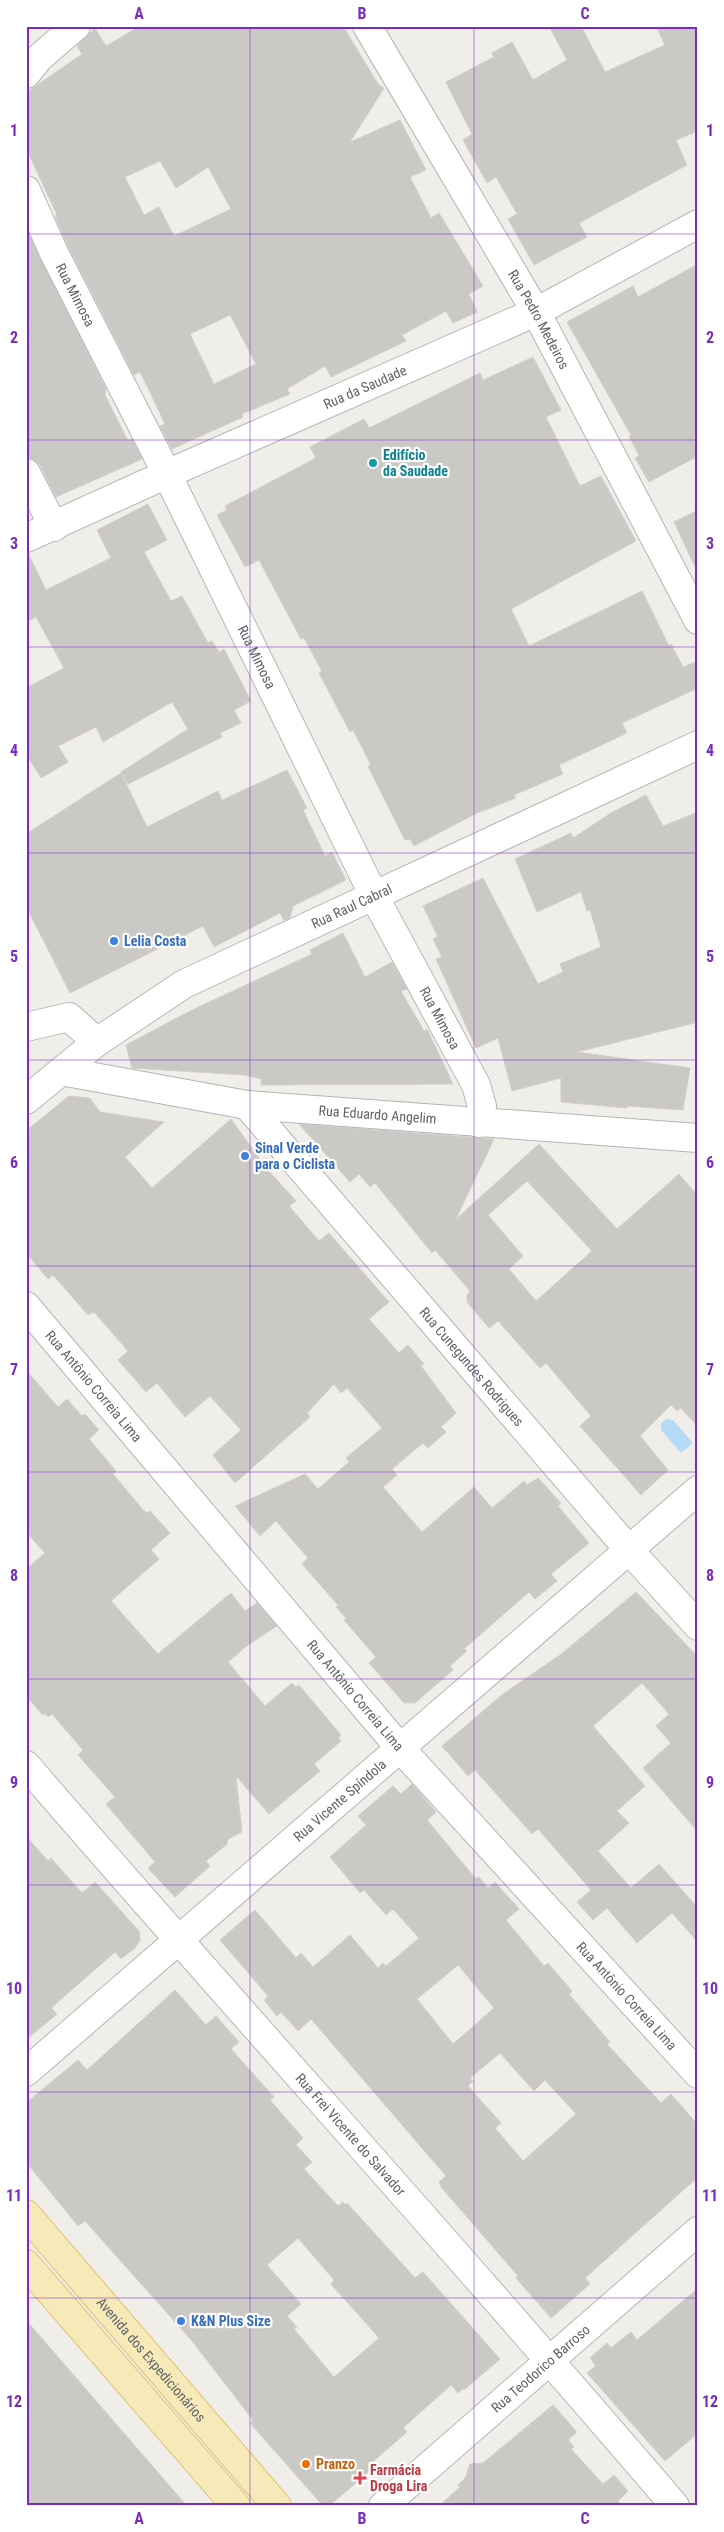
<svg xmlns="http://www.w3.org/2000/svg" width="724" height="2532" viewBox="0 0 724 2532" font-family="'Roboto Condensed',sans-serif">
<rect width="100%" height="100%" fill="#f0eee9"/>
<path fill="#b4daf5" d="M667,1419L673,1420L693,1443L681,1453L661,1430V1423Z"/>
<path fill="#cbc9c5" stroke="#d4d0c8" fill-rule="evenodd" d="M140,26H343L378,84L384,88L350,142L400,120L426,170L410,177L431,218L439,213L483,286L469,294L477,312L453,323L446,311L402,335L406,341L331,377L325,366L287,389L290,394L242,414L243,417L172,449L160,426L165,424L149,390L140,372L134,375L68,246L55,216L57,215L26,148V93L82,54L77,46L95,28L106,46ZM160,161L176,188L208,167L231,209L174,236L159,207L144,215L125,177ZM230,315L256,364L214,384L190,334Z
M549,26H581L605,72L665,45L656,26H698V131L676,140L687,165L579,223L587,237L534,265L508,219L517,214L496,177L487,183L463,140L472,134L446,82L494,57L492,53L512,42L533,80L567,60Z
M27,230L106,389L105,395L128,441L132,439L142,459L56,497L40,465L34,460L26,457Z
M698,264V456L649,482L635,458L639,456L629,436L631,435L567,322L633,286L638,297Z
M533,357L561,410L546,417L580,486L601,476L636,541L511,609L529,646L642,591L669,646L671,644L683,667L698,661V688L622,723L627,733L559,765L563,774L514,795L516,798L475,814L414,846L410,839L405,840L368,766L371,765L353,730L350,732L319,673L322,671L304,638L301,639L259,560L245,567L217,515L227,510L225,506L316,458L310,447L364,419L369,428L480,373L483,380Z
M148,504L167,540L144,552L171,601L182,596L208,643L212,641L219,652L224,649L251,701L234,710L241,723L220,733L222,737L128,784L121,772L188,729L172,702L103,742L96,727L58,746L68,762L41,778L26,754V688L64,668L36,617L26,623V553H28L46,590L111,558L97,530Z
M698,510V573L674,522Z
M287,770L307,808L303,810L325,856L332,852L346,880L293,906L290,918L284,920L280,913L214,947L203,926L70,993L26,906V834L121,773L147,827L218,791L222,800Z
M646,795L663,826L698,812V1022L577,1052L690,1068L683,1110L627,1106V1108L561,1102V1078L512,1091L498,1038L476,1048L436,959L442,957L433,939L438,937L423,906L483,878L538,984L563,972L560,964L601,947L590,910L587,911L581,892L537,912L515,859L571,833L573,838L611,813Z
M343,933L365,977L392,962L407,989L401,991L424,1031L427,1029L453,1084L261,1085V1079L244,1075L132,1068L126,1045L188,1012L312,954L310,950Z
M69,1096L90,1098L100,1112L164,1122L125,1157L152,1188L231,1119L267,1169L296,1201L289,1206L319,1241L329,1233L389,1302L369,1319L399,1353L408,1345L424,1364L421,1366L456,1413L441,1427L446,1432L428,1448L423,1443L392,1469L397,1475L383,1487L422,1532L474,1487L492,1508L524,1481L527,1485L538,1478L561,1503L558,1506L589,1543L551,1574L557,1581L535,1599L529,1592L464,1649L467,1651L450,1666L453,1670L415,1703H404L369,1663L376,1657L344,1620L346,1618L336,1607L338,1605L302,1564L308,1558L276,1521L260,1536L235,1506L305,1474L318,1489L349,1462L346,1458L382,1428L347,1388L341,1393L334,1384L307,1413L310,1417L235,1483L213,1455L241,1430L210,1396L185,1417L157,1383L146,1392L118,1360L128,1351L94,1312L88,1315L53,1275L48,1279L26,1253V1131Z
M299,1124L494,1139L456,1219L539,1144L617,1229L679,1174L698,1196V1427L681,1408L677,1411L671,1405L640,1436L668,1470L641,1495L580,1426L591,1416L546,1363L540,1368L498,1321L489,1328L467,1302V1295L470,1291L435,1250L432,1253L375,1183L370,1187L359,1174L350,1182ZM527,1181L592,1251L536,1301L509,1269L523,1256L488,1215Z
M26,1370L58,1407L67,1399L82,1416L85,1414L99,1430L89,1439L116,1471L113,1474L144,1511L148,1513L150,1511L170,1533L151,1550L159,1559L111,1601L158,1654L231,1593L245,1611L257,1603L277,1626L248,1645L228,1662L265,1706L292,1683L296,1687L299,1685L341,1735L338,1737L341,1741L314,1764L320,1771L269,1814L236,1776L242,1832L228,1839L227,1844L206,1861L210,1866L175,1897L148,1868L155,1862L106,1804L115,1797L78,1755L83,1750L52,1714L48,1717L45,1713L43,1715L26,1696V1569L45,1553L26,1532Z
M636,1592L698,1657V1832L643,1768L671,1743L656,1726L669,1714L642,1683L593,1726L645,1786L617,1811L629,1823L598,1851L631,1888L659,1864L698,1908V1942L672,1913L637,1943L607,1908L593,1920L577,1902L591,1890L538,1829L532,1834L475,1770L468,1776L442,1746L503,1694L560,1655Z
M412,1784L436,1812L427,1820L476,1879L479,1877L488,1888L495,1882L519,1909L506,1920L544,1966L548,1963L572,1991L569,1994L610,2042L607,2044L661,2103L671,2094L698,2125V2177L585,2278L590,2284L551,2318L516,2278L518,2276L441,2187L439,2182L446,2176L330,2041L311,2019L298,2031L281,2012L277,2016L264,2000L268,1996L220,1940L255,1910L296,1958L301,1953L313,1967L350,1935L378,1968L383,1963L386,1966L419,1938L393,1909L386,1915L364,1890L360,1893L330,1857L366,1825L358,1816L393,1786L401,1794ZM458,1965L494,2008L453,2044L417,1999ZM500,2053L534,2091L545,2080L576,2114L523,2161L495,2128L501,2123L468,2086L473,2081L470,2078Z
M26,1836L48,1861L51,1858L82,1893L95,1882L139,1931L140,1940L135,1948L121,1959L115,1952L51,2008L57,2014L26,2040Z
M175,1990L206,2025L216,2016L239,2042L231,2049L274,2097L270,2100L303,2138L296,2145L312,2162L304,2169L338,2206L343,2202L346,2205L347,2203L415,2278L423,2272L500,2359L464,2390L463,2388L458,2393L451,2385L403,2428L407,2432L369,2465L372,2469L329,2506H323L250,2423L253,2420L192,2341L85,2221L78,2226L26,2162V2103L78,2060L87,2070ZM298,2238L334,2280L331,2284L379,2338L334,2377L294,2329L297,2327L287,2316L301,2304L267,2265Z
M698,2288V2433L665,2461L587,2373L596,2366L590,2358L607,2343L611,2348L631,2332L637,2340Z
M26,2320L52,2350L187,2506H26Z
M553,2405L577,2432L568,2440L574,2447L571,2449L603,2484L614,2475L628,2491L618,2501L622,2506H439L460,2487L458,2485L466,2477L470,2464L483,2463Z"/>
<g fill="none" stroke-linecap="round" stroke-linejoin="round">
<defs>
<g id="street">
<path id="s1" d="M367,26L536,312L698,620"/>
<path d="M26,74L39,58L76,26"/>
<path id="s2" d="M26,190L54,253L167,474L374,896L476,1085L482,1106L479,1123"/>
<path d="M26,473L54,527"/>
<path d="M26,1027L69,1017L97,1042"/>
<path id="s3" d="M61,1071L247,1105L698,1138"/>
<path id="s4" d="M247,1105L629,1550L698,1626"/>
<path id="s5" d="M26,1306L400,1748L698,2074"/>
<path id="s6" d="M26,1765C241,2014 462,2256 675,2506"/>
<path id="s7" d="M26,2072L698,1490"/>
<path id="s8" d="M383,2506L698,2231"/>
</g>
<g id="secondary">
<path id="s9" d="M26,538L167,474L536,312L698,224"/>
<path id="s10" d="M26,1100L97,1042L184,984L698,745"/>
</g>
<g id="primary">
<path id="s11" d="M26,2214L277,2506"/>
<path d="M26,2264L236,2506"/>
</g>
</defs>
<use href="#street" stroke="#b3b5b9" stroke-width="30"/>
<use href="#secondary" stroke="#b5b7bb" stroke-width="30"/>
<use href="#primary" stroke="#e1bf71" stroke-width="30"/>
<use href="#street" stroke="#fff" stroke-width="28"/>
<use href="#secondary" stroke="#fff" stroke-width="28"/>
<use href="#primary" stroke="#f6eab8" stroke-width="28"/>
</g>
<path fill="none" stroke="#7b2cbf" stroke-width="1" stroke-opacity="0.55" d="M250,26V2506M474,26V2506M26,234H698M26,440H698M26,647H698M26,853H698M26,1060H698M26,1266H698M26,1472H698M26,1679H698M26,1885H698M26,2092H698M26,2298H698"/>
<circle fill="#0f9aa8" stroke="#fff" stroke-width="2" cx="373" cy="463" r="5"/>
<g fill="#3f7fe0" stroke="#fff" stroke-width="2">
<circle cx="114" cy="941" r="5"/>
<circle cx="245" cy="1156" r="5"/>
<circle cx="181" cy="2321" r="5"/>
</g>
<circle fill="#e8710a" stroke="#fff" stroke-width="2" cx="306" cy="2464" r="5"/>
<path fill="#e0444e" stroke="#fff" stroke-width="2" d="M357.5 2470.5h5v5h5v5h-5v5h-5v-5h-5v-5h5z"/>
<g text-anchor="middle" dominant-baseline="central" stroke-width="4.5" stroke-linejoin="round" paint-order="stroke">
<g font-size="14" fill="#606367" stroke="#fff">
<text stroke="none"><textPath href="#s2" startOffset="116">Rua Mimosa</textPath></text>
<text stroke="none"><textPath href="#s1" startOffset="340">Rua Pedro Medeiros</textPath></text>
<text stroke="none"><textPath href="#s9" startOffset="371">Rua da Saudade</textPath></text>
<text stroke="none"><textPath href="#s2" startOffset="521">Rua Mimosa</textPath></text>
<text stroke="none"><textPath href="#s10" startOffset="381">Rua Raul Cabral</textPath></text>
<text stroke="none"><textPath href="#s2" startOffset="926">Rua Mimosa</textPath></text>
<text stroke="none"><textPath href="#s3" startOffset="320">Rua Eduardo Angelim</textPath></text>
<text stroke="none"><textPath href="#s4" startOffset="345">Rua Cunegundes Rodrigues</textPath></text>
<text stroke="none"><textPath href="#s5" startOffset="105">Rua Antônio Correia Lima</textPath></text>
<text stroke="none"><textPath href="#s5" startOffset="510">Rua Antônio Correia Lima</textPath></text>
<text stroke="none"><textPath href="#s7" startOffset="415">Rua Vicente Spíndola</textPath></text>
<text stroke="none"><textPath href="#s5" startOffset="915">Rua Antônio Correia Lima</textPath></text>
<text stroke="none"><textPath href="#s6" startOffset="492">Rua Frei Vicente do Salvador</textPath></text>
<text stroke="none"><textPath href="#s11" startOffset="192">Avenida dos Expedicionários</textPath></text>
<text stroke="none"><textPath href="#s8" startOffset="209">Rua Teodorico Barroso</textPath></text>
</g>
<g font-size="14" font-weight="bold" fill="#0d838f" stroke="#fff" text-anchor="start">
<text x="383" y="455">Edifício<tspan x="383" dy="16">da Saudade</tspan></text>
</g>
<g font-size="14" font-weight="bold" fill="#366cbe" stroke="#fff" text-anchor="start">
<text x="124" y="941">Lelia Costa</text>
<text x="255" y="1148">Sinal Verde<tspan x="255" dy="16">para o Ciclista</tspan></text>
<text x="191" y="2321">K&amp;N Plus Size</text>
</g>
<g font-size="14" font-weight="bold" fill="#c56008" stroke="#fff" text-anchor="start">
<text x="316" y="2464">Pranzo</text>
</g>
<g font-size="14" font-weight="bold" fill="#be3a42" stroke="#fff" text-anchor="start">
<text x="370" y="2470">Farmácia<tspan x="370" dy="16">Droga Lira</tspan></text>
</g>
</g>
<rect width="724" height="2532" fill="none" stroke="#ffffff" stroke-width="55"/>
<rect x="28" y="28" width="668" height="2476" fill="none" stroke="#7b2cbf" stroke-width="2"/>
<g font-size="16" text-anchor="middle" font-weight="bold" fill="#7b2cbf">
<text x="139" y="19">A</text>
<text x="362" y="19">B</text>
<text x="585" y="19">C</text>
<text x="14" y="136">1</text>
<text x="710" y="136">1</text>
<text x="14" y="343">2</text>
<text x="710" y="343">2</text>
<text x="14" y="549">3</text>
<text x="710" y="549">3</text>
<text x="14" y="756">4</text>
<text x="710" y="756">4</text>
<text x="14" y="962">5</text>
<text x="710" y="962">5</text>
<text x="14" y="1168">6</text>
<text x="710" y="1168">6</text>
<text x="14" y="1375">7</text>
<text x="710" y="1375">7</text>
<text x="14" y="1581">8</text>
<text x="710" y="1581">8</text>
<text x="14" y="1788">9</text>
<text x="710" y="1788">9</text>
<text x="14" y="1994">10</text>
<text x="710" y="1994">10</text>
<text x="14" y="2201">11</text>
<text x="710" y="2201">11</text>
<text x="14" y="2407">12</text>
<text x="710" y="2407">12</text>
<text x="139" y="2524">A</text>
<text x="362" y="2524">B</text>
<text x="585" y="2524">C</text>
</g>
</svg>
